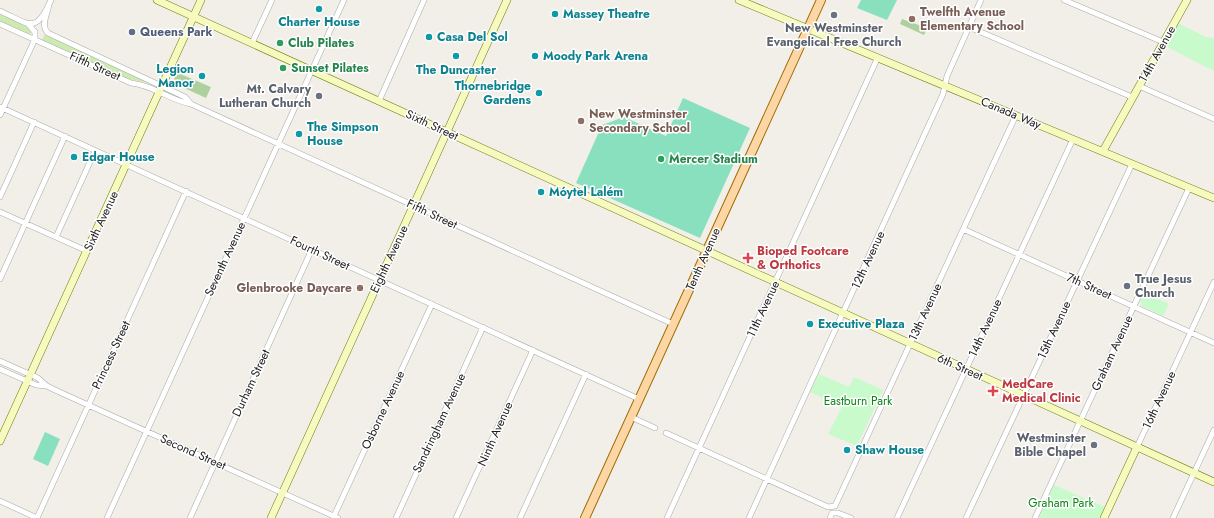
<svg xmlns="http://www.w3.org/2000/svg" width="1214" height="518" font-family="Jost,sans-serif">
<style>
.grass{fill:#cdebb0}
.forest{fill:#add19e}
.park{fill:#c8facc}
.pitch{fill:#88e0be}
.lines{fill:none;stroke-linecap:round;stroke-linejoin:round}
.street-casing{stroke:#a9a9a9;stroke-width:6}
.secondary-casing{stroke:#707d05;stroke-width:8}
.primary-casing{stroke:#a06b00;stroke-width:10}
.street{stroke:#fff;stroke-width:5}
.secondary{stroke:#f7fabf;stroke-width:7}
.primary{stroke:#fcd6a4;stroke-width:8}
.culture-dot{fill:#0f9aa8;stroke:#fff;stroke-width:1.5}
.worship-dot{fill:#6b7280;stroke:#fff;stroke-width:1.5}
.education-dot{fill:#8d6e63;stroke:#fff;stroke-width:1.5}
.service-dot{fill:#5c6f8a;stroke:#fff;stroke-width:1.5}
.leisure-dot{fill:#2e9e5b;stroke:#fff;stroke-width:1.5}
.health-dot{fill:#e0444e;stroke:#fff;stroke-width:1.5}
.labels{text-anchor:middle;stroke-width:3;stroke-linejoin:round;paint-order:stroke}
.education-label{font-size:12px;font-weight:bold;fill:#785e54;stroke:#fff;text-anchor:start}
.culture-label{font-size:12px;font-weight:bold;fill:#0d838f;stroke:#fff;text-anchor:start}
.worship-label{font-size:12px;font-weight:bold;fill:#5b616d;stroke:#fff;text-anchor:end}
.service-label{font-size:12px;font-weight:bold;fill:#4e5e75;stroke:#fff;text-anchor:start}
.leisure-label{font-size:12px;font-weight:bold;fill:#27864d;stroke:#fff;text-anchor:start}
.street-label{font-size:12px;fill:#222;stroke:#fff}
.health-label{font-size:12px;font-weight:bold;fill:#be3a42;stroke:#fff;text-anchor:start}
.park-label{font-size:12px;fill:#0c8416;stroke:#fff}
</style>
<rect width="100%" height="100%" fill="#f2efe9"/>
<path class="grass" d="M0,13L28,26L32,30L30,34L0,21Z
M45,34L155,84L128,79L42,40Z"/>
<path class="forest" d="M902,19L927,28L924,35L900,24Z
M178,73L211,87L206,98L182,87L174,79Z"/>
<path class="park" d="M1178,23L1206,37L1214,38V71L1165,46Z
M1143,292L1169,304L1163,316L1142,306L1140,300Z
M819,374L849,387L854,377L883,390L857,446L828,434L842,407L810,392Z
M1054,485L1105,507L1100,518H1039Z"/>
<path class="pitch" d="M861,0H897L887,20L857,8Z
M683,98L750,128L700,238L576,183L602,125L624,117L666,136Z
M45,432L60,439L48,466L33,459Z"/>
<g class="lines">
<g class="street-casing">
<path id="street" d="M1064,0L1163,42
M49,4C48,13 40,26 48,33L185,97L191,104
M0,11C29,24 36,35 51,0
M0,24L131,83C153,85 169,100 191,104L673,324
M969,27L1132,97
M252,43L272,0
M1139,86L1214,119
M379,101L424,0
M0,107L639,399
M0,115L35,39V32L28,24
M0,197L34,122
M0,212L87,251
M963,229L1214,343
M56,237L95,151
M0,279L65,136
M0,361L38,378L47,386L55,390L338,518
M0,369L36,385L47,386
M631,417L655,428
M666,433L828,507L835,506L1016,115
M1137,447L1214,282
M0,501L37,518
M334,516L432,304
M37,518L186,191
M107,518L344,0
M190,518L312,249
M396,518L483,327
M456,518L533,350
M520,518L586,374
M667,518L878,57
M749,518L943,94L947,76L981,0
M830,518L832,513H838L851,518
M897,518L1073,139
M966,518L1132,164
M1035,518L1189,188
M1173,518L1214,430"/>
</g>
<g class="secondary-casing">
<path id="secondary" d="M157,0L1214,482
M739,0L1214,198
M1103,151L1187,0
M0,441L201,0
M271,518L507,0
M1104,518L1137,447"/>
</g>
<g class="primary-casing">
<path id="primary" d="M585,518L821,0"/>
</g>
<use href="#street" class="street"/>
<use href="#secondary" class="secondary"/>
<use href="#primary" class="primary"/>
</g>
<g class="culture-dot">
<circle cx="319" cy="9" r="4"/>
<circle cx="555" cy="14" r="4"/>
<circle cx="429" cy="37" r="4"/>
<circle cx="456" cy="56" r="4"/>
<circle cx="535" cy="56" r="4"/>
<circle cx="202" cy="76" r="4"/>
<circle cx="539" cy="93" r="4"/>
<circle cx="299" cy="134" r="4"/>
<circle cx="74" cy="157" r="4"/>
<circle cx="541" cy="192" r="4"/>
<circle cx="810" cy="324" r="4"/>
<circle cx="847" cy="450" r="4"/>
</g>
<g class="worship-dot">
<circle cx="834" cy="15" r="4"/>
<circle cx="319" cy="96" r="4"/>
<circle cx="1127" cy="286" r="4"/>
<circle cx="1094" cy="445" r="4"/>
</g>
<g class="education-dot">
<circle cx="912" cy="19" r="4"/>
<circle cx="581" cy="121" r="4"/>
<circle cx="360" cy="288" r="4"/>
</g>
<circle class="service-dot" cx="132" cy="32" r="4"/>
<g class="leisure-dot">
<circle cx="280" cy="43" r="4"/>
<circle cx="283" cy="68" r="4"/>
<circle cx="661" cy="159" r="4"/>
</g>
<g class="health-dot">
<path d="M746 252h4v4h4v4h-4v4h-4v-4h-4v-4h4z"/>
<path d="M991 385h4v4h4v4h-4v4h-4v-4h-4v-4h4z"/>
</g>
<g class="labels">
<g class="education-label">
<text x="920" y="16">Twelfth Avenue<tspan x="920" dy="14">Elementary School</tspan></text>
<text x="589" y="118">New Westminster<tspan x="589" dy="14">Secondary School</tspan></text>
<text x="352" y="292" text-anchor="end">Glenbrooke Daycare</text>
</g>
<g class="culture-label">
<text x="563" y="18">Massey Theatre</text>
<text x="319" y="26" text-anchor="middle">Charter House</text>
<text x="437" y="41">Casa Del Sol</text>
<text x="543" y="60">Moody Park Arena</text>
<text x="194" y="73" text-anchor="end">Legion<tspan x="194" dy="14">Manor</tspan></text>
<text x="456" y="74" text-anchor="middle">The Duncaster</text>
<text x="531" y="90" text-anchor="end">Thornebridge<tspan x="531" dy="14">Gardens</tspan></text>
<text x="307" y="131">The Simpson<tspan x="307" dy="14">House</tspan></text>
<text x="82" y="161">Edgar House</text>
<text x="549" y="196">Móytel Lalém</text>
<text x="818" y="328">Executive Plaza</text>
<text x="855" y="454">Shaw House</text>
</g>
<g class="worship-label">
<text x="834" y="32" text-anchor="middle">New Westminster<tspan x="834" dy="14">Evangelical Free Church</tspan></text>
<text x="311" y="93">Mt. Calvary<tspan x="311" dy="14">Lutheran Church</tspan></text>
<text x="1135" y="283" text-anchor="start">True Jesus<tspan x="1135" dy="14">Church</tspan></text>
<text x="1086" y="442">Westminster<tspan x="1086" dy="14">Bible Chapel</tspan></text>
</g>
<g class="service-label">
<text x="140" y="36">Queens Park</text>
</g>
<g class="leisure-label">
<text x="288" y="47">Club Pilates</text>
<text x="291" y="72">Sunset Pilates</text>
<text x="669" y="163">Mercer Stadium</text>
</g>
<g class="street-label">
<text transform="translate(1157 54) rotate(-61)" y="4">14th Avenue</text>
<text transform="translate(95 66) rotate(24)" y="4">Fifth Street</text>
<text transform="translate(1011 113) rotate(23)" y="4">Canada Way</text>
<text transform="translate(432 125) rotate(25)" y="4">Sixth Street</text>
<text transform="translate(432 214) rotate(25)" y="4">Fifth Street</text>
<text transform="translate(101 221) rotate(-65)" y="4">Sixth Avenue</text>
<text transform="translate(320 253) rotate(25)" y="4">Fourth Street</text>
<text transform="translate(225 259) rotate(-65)" y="4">Seventh Avenue</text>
<text transform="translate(389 259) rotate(-65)" y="4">Eighth Avenue</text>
<text transform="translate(703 259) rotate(-66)" y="4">Tenth Avenue</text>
<text transform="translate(868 260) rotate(-65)" y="4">12th Avenue</text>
<text transform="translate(1089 286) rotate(24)" y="4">7th Street</text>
<text transform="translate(763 309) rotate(-65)" y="4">11th Avenue</text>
<text transform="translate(925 312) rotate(-65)" y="4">13th Avenue</text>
<text transform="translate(985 328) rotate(-65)" y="4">14th Avenue</text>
<text transform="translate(1054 330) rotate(-65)" y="4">15th Avenue</text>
<text transform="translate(1112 353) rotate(-65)" y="4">Graham Avenue</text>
<text transform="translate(111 355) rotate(-65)" y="4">Princess Street</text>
<text transform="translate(960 367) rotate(24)" y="4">6th Street</text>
<text transform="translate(251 383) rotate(-65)" y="4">Durham Street</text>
<text transform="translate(1159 400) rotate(-65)" y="4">16th Avenue</text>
<text transform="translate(383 410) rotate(-65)" y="4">Osborne Avenue</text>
<text transform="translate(439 423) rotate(-65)" y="4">Sandringham Avenue</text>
<text transform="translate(495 434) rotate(-66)" y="4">Ninth Avenue</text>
<text transform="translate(193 452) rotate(24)" y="4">Second Street</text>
</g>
<g class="health-label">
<text x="757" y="255">Bioped Footcare<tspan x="757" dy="14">&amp; Orthotics</tspan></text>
<text x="1002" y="388">MedCare<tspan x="1002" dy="14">Medical Clinic</tspan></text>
</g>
<g class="park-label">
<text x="858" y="405">Eastburn Park</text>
<text x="1061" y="507">Graham Park</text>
</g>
</g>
</svg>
